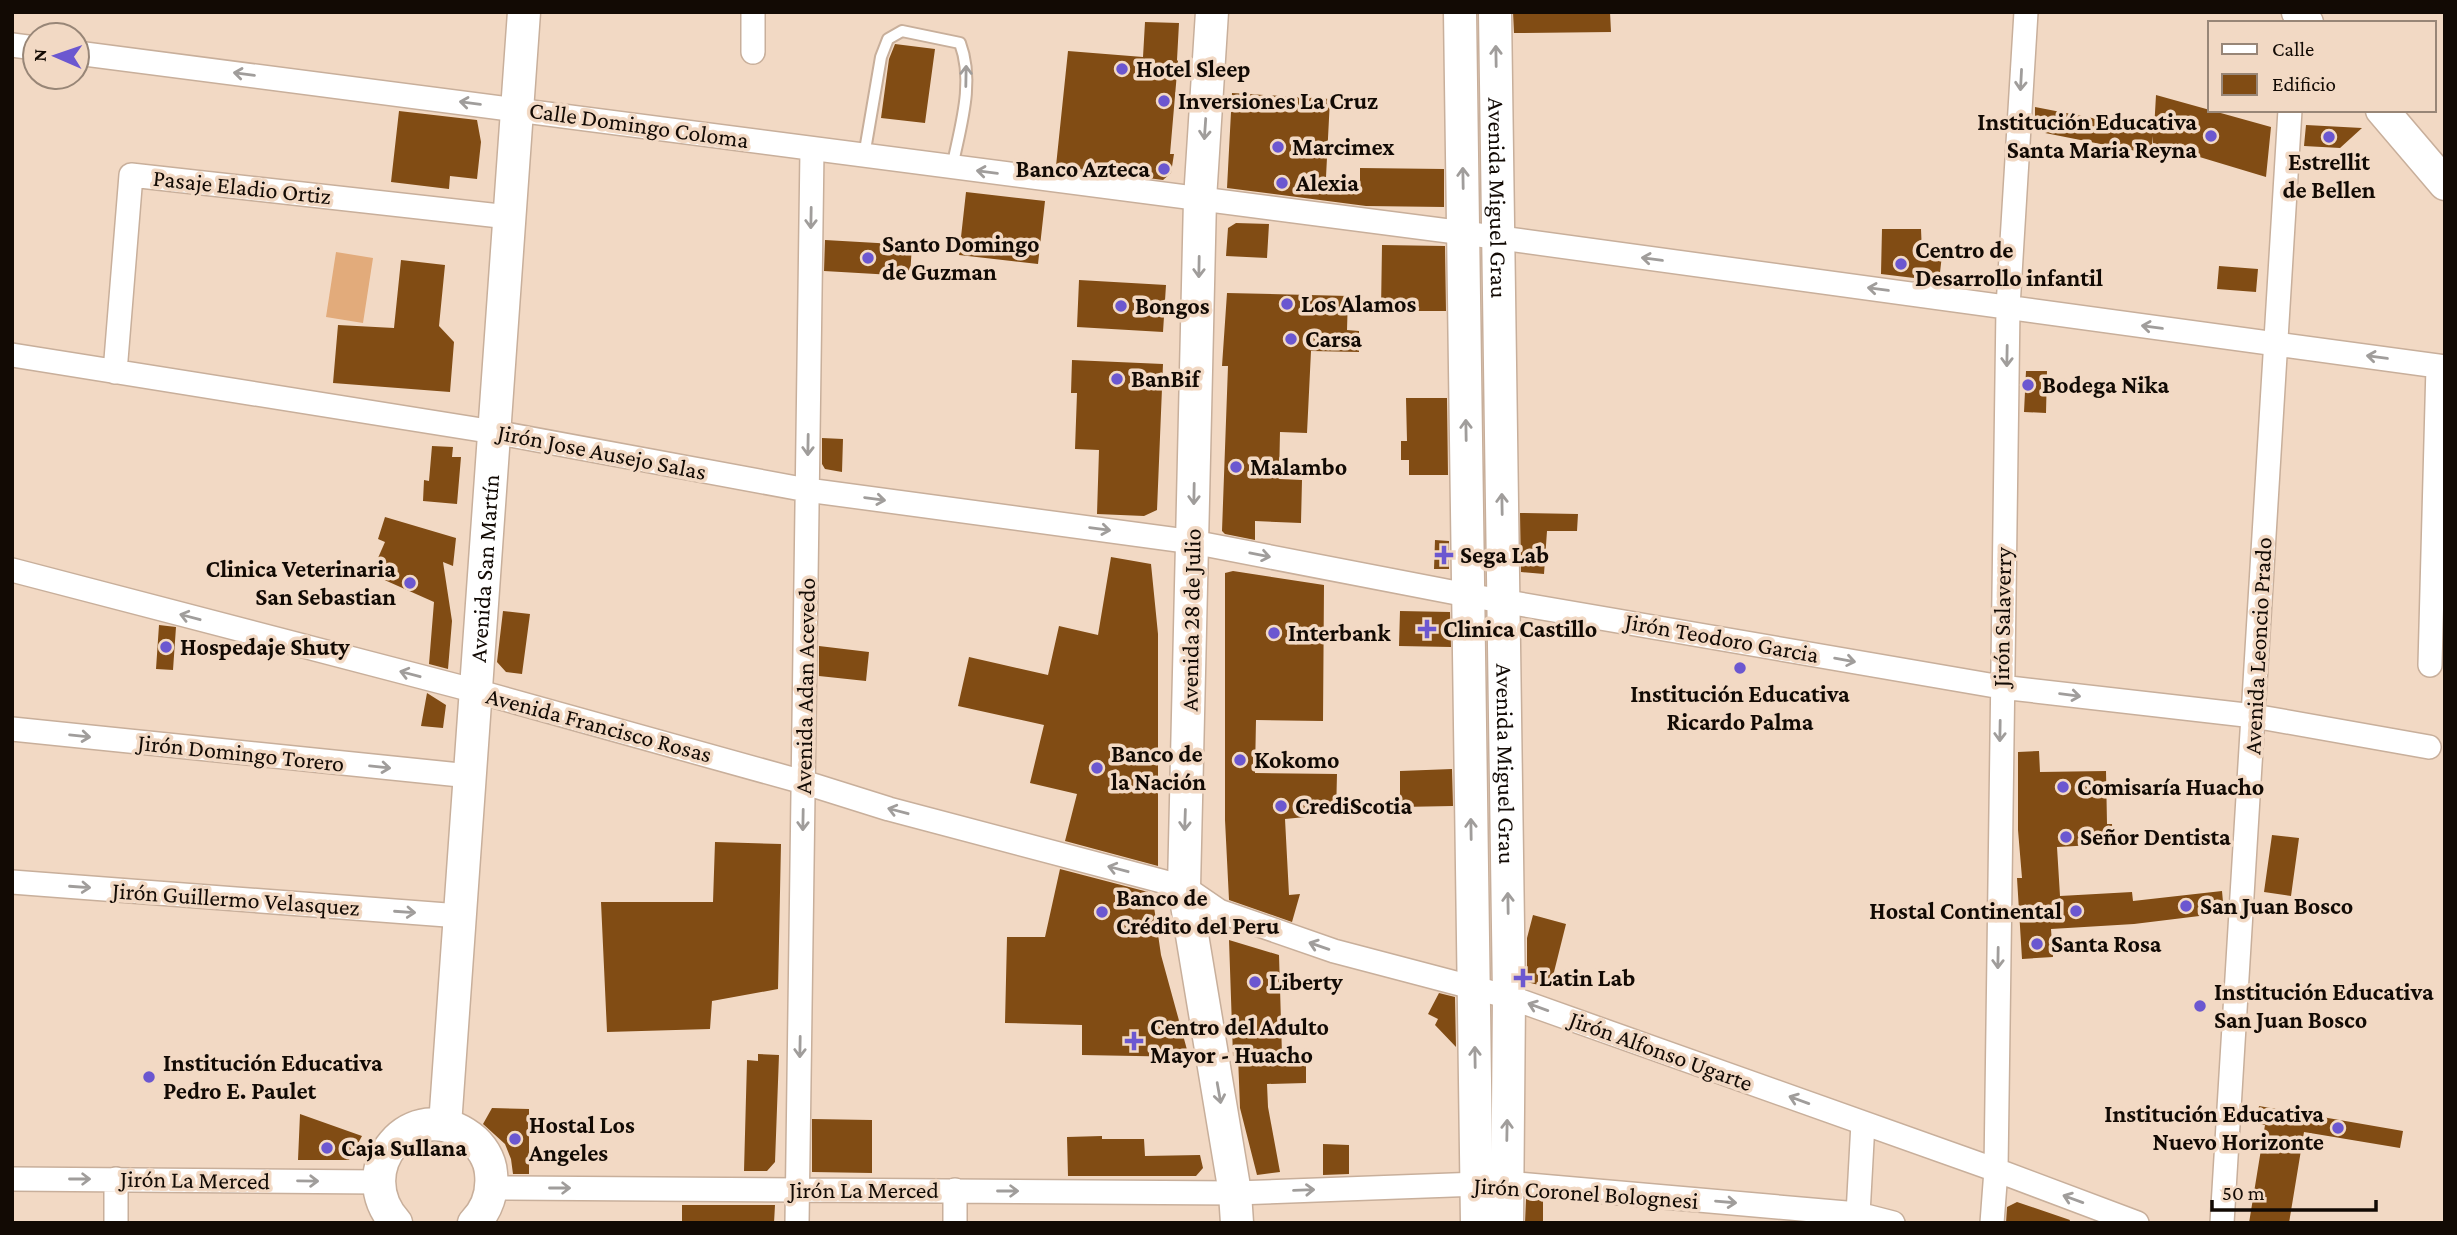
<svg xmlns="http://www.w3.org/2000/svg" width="2457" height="1235" font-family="'Crimson Pro',serif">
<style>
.green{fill:#e2ab7b}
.building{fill:#814c14}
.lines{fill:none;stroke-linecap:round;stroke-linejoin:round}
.lane-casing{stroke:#c8af9b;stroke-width:14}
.street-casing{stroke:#c8af9b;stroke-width:26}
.secondary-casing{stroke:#c8af9b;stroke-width:35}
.lane{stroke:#fff;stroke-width:10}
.street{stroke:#fff;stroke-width:23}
.secondary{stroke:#fff;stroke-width:32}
.oneway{stroke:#a09d9b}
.poi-dot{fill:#6b57d0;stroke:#f2d9c4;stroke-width:2.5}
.labels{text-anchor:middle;stroke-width:7;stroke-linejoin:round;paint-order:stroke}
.poi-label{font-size:24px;font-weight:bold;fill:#120a04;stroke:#f2d9c4;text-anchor:start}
.street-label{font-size:24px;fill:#120a04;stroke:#f2d9c4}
</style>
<rect width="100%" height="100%" fill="#f2d9c4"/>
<path class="green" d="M336,252L373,258L363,323L326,317Z"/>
<path class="building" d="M1513,12H1610L1611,32L1514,33Z
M1145,22L1179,23L1177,60L1178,61L1170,154H1174L1171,173L1163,180L1056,166L1068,51L1143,57Z
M895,44L935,49L925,123L881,118L889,59Z
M1232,93L1330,99L1326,177L1360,180V168L1444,169V207L1366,206L1227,188Z
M2156,95L2271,127L2266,177L2153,143V136L2151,154L2035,131V107L2154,130Z
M399,111L477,120L481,142L477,179L450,176L449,189L391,182Z
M2306,125L2362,128L2340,148L2304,146Z
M966,192L1045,201L1038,264L959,255Z
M1236,223L1269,224L1267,258L1226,256L1228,228Z
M1882,229H1921L1922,253L1942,255L1939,281L1881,274Z
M825,240L912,245L910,276L824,271Z
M1382,245L1445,246L1446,311H1381Z
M401,260L445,265L439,326L454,342L450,392L333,383L338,325L394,328Z
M2219,266L2258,269L2256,292L2217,289Z
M1079,280L1166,285L1163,332L1077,327Z
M1227,293L1348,296L1347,330L1359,331V352L1311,351L1307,433L1280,432L1279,479L1302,480L1301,523L1255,521V540L1225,534L1222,531L1228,366H1222Z
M1072,360L1163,364L1157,510L1144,516L1097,514L1099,450L1075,449L1077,393H1071Z
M2026,371H2047L2046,413L2024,412Z
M1406,398H1447L1448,475H1409V460H1401V441H1407Z
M822,438L843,439L842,472L825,469L822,464Z
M432,446L453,447L452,457H461L457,504L423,501L424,480L429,481Z
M1520,513L1578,514L1577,531H1547L1544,574L1521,572Z
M385,517L456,538L453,566L443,562L452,621L448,669L429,664L434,602L371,574L385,542L378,539Z
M1435,540L1449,541V569H1434Z
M1111,557L1151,564L1158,634V866L1065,841L1077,794L1030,783L1044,725L958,706L969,657L1048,675L1059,626L1098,635Z
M1233,571L1324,585L1323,721L1256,720L1255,773L1337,774L1336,814L1285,819L1289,895L1300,894L1292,922L1229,900L1225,820V573Z
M503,611L530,614L522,674L506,672L497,662Z
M1400,611L1450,612L1451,647L1399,646Z
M159,625L176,627L173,670L156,669Z
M819,646L869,652L866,681L819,676Z
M427,693L446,705L443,728L421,726Z
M2039,751L2040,772L2106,771L2107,824H2112L2113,844L2057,847L2060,896L2132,892L2133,901L2222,891L2224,913L2134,924L2051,929L2053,957L2022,959L2017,878H2022L2018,830V752Z
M1452,769L1453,806L1400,807V771Z
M2272,835L2299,838L2291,896L2264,892Z
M715,842L781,844L778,989L712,1001L710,1029L607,1032L601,902H713Z
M1060,869L1152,893L1161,955L1189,1057L1082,1055V1025L1005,1023L1007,937H1045Z
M1533,915L1566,924L1550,988L1527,982V938Z
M1229,940L1279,955L1282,1055L1306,1053V1083L1267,1084L1268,1107L1280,1172L1257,1175L1240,1108L1238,1056H1233Z
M1439,993L1455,997L1456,1047L1435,1025L1438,1019L1428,1014Z
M758,1054L779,1055L775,1162L767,1171H744L747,1060L758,1061Z
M2259,1106L2403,1131L2400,1148L2304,1132L2289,1223H2249L2265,1125L2256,1124Z
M492,1108L529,1109V1174H513L511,1159L505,1144L483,1124Z
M300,1114L362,1136L349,1160H298Z
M812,1119L872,1120V1173L812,1172Z
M1102,1136V1139H1144L1145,1156L1200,1155L1203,1168L1196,1176H1068L1067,1137Z
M1323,1144L1349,1145V1174L1323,1175Z
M1526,1199L1543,1200V1223H1525Z
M2017,1202L2070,1220L2069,1223H2006L2007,1207Z
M682,1205H775L774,1223H682Z"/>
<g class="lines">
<g class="lane-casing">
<path id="lane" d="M864,156L881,57L888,39L902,31L960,43C975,83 960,127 952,168"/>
</g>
<g class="street-casing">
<path id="street" d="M12,45L35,48
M753,52V12
M77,53L1464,233L2445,367
M12,355L494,432L807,490L1193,542L1467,595L2001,687L2254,716L2429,747
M115,372L131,175L509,217
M12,570L476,691L803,782L889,809L1184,887L1219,911L1334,951L1509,997L1996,1170L2137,1223
M2430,665L2438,366
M12,729L470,776
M12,882L460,916
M12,1179L378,1182
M492,1188L1235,1193L1506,1183L1858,1214L1893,1223
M1858,1214L1863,1123
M116,1223V1179
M797,1223L812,150
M955,1223V1190
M1992,1223L1996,1170L2008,307L2026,12
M2222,1223L2290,110"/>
</g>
<g class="secondary-casing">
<g id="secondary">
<path d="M1212,12L1200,199L1184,887L1235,1193L1237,1223"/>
<path d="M1460,12L1477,1223"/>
<path id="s1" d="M1495,12L1509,997L1507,1223"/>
<path d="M2298,12L2307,23"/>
<path d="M2382,110L2445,184"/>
<path id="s2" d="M445,1125L524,12"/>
<path d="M396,1223C348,1169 412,1094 470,1137C481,1145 490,1159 491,1173C493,1192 487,1210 474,1223"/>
</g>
</g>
<use href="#lane" class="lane"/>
<use href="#street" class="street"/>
<use href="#secondary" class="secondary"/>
</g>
<defs><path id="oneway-shaft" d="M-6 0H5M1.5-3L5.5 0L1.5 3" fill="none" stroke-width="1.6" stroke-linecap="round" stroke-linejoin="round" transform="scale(1.75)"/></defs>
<g class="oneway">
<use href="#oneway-shaft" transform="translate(1496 56) rotate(-91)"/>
<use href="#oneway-shaft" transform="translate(244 74) rotate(-173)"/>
<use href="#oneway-shaft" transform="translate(966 76) rotate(-89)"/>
<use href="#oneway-shaft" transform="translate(2021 80) rotate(93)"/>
<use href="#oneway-shaft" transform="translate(470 103) rotate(-173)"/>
<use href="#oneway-shaft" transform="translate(1205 129) rotate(94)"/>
<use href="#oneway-shaft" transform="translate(987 172) rotate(-173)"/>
<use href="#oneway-shaft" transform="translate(1463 178) rotate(-91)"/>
<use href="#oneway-shaft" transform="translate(811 218) rotate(91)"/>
<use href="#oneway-shaft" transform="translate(1652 259) rotate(-172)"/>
<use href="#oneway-shaft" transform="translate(1199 267) rotate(91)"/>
<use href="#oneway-shaft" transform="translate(1878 289) rotate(-172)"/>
<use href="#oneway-shaft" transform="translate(2152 327) rotate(-172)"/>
<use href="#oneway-shaft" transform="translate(2007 356) rotate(91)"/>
<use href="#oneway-shaft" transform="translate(2377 357) rotate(-172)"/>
<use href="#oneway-shaft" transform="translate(1466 430) rotate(-91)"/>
<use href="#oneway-shaft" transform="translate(808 445) rotate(91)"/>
<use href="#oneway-shaft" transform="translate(1194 494) rotate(91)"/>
<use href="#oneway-shaft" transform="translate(875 499) rotate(8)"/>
<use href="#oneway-shaft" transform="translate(1502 504) rotate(-91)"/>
<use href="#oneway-shaft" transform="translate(1100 529) rotate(8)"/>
<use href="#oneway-shaft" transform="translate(1260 555) rotate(11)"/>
<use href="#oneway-shaft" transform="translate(190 617) rotate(-165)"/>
<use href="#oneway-shaft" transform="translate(1845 660) rotate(10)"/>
<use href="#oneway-shaft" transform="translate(410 674) rotate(-165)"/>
<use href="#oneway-shaft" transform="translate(2070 695) rotate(7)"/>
<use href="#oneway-shaft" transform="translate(2000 731) rotate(91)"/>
<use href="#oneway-shaft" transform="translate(80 736) rotate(6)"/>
<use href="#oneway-shaft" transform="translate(380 767) rotate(6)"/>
<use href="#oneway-shaft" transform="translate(898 811) rotate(-165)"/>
<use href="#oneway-shaft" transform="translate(803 820) rotate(91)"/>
<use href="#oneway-shaft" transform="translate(1185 820) rotate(92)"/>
<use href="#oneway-shaft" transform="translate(1471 829) rotate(-91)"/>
<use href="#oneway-shaft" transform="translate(1118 869) rotate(-165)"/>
<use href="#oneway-shaft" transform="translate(80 887) rotate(4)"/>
<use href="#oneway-shaft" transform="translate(1508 903) rotate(-91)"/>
<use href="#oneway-shaft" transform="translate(405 912) rotate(4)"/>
<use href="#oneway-shaft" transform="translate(1319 946) rotate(-161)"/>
<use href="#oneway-shaft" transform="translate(1998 958) rotate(91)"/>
<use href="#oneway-shaft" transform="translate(1538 1007) rotate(-160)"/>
<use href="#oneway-shaft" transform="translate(800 1047) rotate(91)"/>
<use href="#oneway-shaft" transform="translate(1475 1057) rotate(-91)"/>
<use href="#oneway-shaft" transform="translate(1219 1093) rotate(80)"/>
<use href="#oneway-shaft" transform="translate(1799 1100) rotate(-160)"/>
<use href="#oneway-shaft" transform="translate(1507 1130) rotate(-89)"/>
<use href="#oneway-shaft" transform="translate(80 1179)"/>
<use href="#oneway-shaft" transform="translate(308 1181) rotate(1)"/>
<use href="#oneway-shaft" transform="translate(560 1188)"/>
<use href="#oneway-shaft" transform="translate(1304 1190) rotate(-2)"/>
<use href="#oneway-shaft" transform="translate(1008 1191)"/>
<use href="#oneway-shaft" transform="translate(2073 1199) rotate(-160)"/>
<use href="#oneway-shaft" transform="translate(1726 1202) rotate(5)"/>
</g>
<g class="poi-dot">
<circle cx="1122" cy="69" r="7"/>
<circle cx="1164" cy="101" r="7"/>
<circle cx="2211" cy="136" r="7"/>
<circle cx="2329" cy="137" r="7"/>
<circle cx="1278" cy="147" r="7"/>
<circle cx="1164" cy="169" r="7"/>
<circle cx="1282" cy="183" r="7"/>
<circle cx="868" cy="258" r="7"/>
<circle cx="1901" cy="264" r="7"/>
<circle cx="1287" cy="304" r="7"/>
<circle cx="1121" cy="306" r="7"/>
<circle cx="1291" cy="339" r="7"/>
<circle cx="1117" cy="379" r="7"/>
<circle cx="2028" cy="385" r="7"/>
<circle cx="1236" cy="467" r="7"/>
<path d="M1440.5 544.5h7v7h7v7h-7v7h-7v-7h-7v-7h7z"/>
<circle cx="410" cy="583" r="7"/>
<path d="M1423.5 618.5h7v7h7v7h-7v7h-7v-7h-7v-7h7z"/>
<circle cx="1274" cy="633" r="7"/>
<circle cx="166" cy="647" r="7"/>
<circle cx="1740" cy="668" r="7"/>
<circle cx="1240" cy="760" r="7"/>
<circle cx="1097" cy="768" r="7"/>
<circle cx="2063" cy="787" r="7"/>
<circle cx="1281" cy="806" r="7"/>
<circle cx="2066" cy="837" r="7"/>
<circle cx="2186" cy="906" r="7"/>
<circle cx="2076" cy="911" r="7"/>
<circle cx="1102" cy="912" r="7"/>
<circle cx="2037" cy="944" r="7"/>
<path d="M1519.5 967.5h7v7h7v7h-7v7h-7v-7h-7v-7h7z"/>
<circle cx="1255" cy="982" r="7"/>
<circle cx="2200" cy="1006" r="7"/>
<path d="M1130.5 1030.5h7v7h7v7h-7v7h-7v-7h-7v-7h7z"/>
<circle cx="149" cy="1077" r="7"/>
<circle cx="2338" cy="1128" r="7"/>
<circle cx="515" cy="1139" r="7"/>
<circle cx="327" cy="1148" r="7"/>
</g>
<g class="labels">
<g class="poi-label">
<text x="1136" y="77">Hotel Sleep</text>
<text x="1178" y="109">Inversiones La Cruz</text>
<text x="2197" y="130" text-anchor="end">Institución Educativa<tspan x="2197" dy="28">Santa Maria Reyna</tspan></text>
<text x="1292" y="155">Marcimex</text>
<text x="2329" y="170" text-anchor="middle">Estrellit<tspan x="2329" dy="28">de Bellen</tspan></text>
<text x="1150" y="177" text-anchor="end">Banco Azteca</text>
<text x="1296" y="191">Alexia</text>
<text x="882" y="252">Santo Domingo<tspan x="882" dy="28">de Guzman</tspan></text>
<text x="1915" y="258">Centro de<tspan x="1915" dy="28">Desarrollo infantil</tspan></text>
<text x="1301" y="312">Los Alamos</text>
<text x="1135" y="314">Bongos</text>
<text x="1305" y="347">Carsa</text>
<text x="1131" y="387">BanBif</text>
<text x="2042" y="393">Bodega Nika</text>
<text x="1250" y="475">Malambo</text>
<text x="1460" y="563">Sega Lab</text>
<text x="396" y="577" text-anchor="end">Clinica Veterinaria<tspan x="396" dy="28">San Sebastian</tspan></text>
<text x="1443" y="637">Clinica Castillo</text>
<text x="1288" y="641">Interbank</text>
<text x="180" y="655">Hospedaje Shuty</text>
<text x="1740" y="702" text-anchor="middle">Institución Educativa<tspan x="1740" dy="28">Ricardo Palma</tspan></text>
<text x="1111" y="762">Banco de<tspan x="1111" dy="28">la Nación</tspan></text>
<text x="1254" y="768">Kokomo</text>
<text x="2077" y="795">Comisaría Huacho</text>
<text x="1295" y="814">CrediScotia</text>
<text x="2080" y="845">Señor Dentista</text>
<text x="1116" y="906">Banco de<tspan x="1116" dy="28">Crédito del Peru</tspan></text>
<text x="2200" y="914">San Juan Bosco</text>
<text x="2062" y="919" text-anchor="end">Hostal Continental</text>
<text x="2051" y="952">Santa Rosa</text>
<text x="1539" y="986">Latin Lab</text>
<text x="1269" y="990">Liberty</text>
<text x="2214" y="1000">Institución Educativa<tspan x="2214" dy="28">San Juan Bosco</tspan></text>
<text x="1150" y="1035">Centro del Adulto<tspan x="1150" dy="28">Mayor - Huacho</tspan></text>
<text x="163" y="1071">Institución Educativa<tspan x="163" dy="28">Pedro E. Paulet</tspan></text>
<text x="2324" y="1122" text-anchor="end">Institución Educativa<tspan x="2324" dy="28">Nuevo Horizonte</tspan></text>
<text x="529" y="1133">Hostal Los<tspan x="529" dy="28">Angeles</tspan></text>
<text x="341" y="1156">Caja Sullana</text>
</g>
<g class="street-label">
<text transform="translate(639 125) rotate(8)" y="8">Calle Domingo Coloma</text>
<text transform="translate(242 187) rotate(6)" y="8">Pasaje Eladio Ortiz</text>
<text dy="8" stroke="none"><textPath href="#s1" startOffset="186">Avenida Miguel Grau</textPath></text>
<text transform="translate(602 452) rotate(11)" y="8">Jirón Jose Ausejo Salas</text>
<text dy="8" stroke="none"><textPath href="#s2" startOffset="558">Avenida San Martín</textPath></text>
<text transform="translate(2002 617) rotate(-89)" y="8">Jirón Salaverry</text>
<text transform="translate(1191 620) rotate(-89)" y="8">Avenida 28 de Julio</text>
<text transform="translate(1722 638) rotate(10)" y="8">Jirón Teodoro Garcia</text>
<text transform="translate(2258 646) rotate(-87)" y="8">Avenida Leoncio Prado</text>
<text transform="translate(805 686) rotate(-89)" y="8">Avenida Adan Acevedo</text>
<text transform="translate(599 725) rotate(15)" y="8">Avenida Francisco Rosas</text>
<text transform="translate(241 753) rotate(6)" y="8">Jirón Domingo Torero</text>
<text dy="8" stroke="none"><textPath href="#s1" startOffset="752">Avenida Miguel Grau</textPath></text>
<text transform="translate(236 899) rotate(4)" y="8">Jirón Guillermo Velasquez</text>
<text transform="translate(1661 1051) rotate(20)" y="8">Jirón Alfonso Ugarte</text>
<text transform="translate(195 1180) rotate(1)" y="8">Jirón La Merced</text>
<text x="864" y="1198">Jirón La Merced</text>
<text transform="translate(1586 1193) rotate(4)" y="8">Jirón Coronel Bolognesi</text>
</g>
</g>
<rect width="2457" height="1235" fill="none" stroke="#120a04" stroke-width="28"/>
<rect x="2208" y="21" width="228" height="91" fill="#f2d9c4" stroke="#988677" stroke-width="2"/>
<rect x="2222" y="44" width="35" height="10" fill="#ffffff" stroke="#988677" stroke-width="2"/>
<text x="2272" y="56" font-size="21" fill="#120a04">Calle</text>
<rect x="2222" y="74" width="35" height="21" fill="#814c14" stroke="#988677" stroke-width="2"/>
<text x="2272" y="91" font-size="21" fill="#120a04">Edificio</text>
<g transform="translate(56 56) rotate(272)"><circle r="33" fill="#f2d9c4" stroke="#988677" stroke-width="2"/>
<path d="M0-5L12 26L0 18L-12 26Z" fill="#6b57d0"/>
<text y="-10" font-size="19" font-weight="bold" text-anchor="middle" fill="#120a04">N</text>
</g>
<path d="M2212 1200v10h164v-10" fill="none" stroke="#120a04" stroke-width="3.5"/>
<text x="2222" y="1200" font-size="21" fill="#120a04" stroke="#f2d9c4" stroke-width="5" paint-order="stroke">50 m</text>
</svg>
